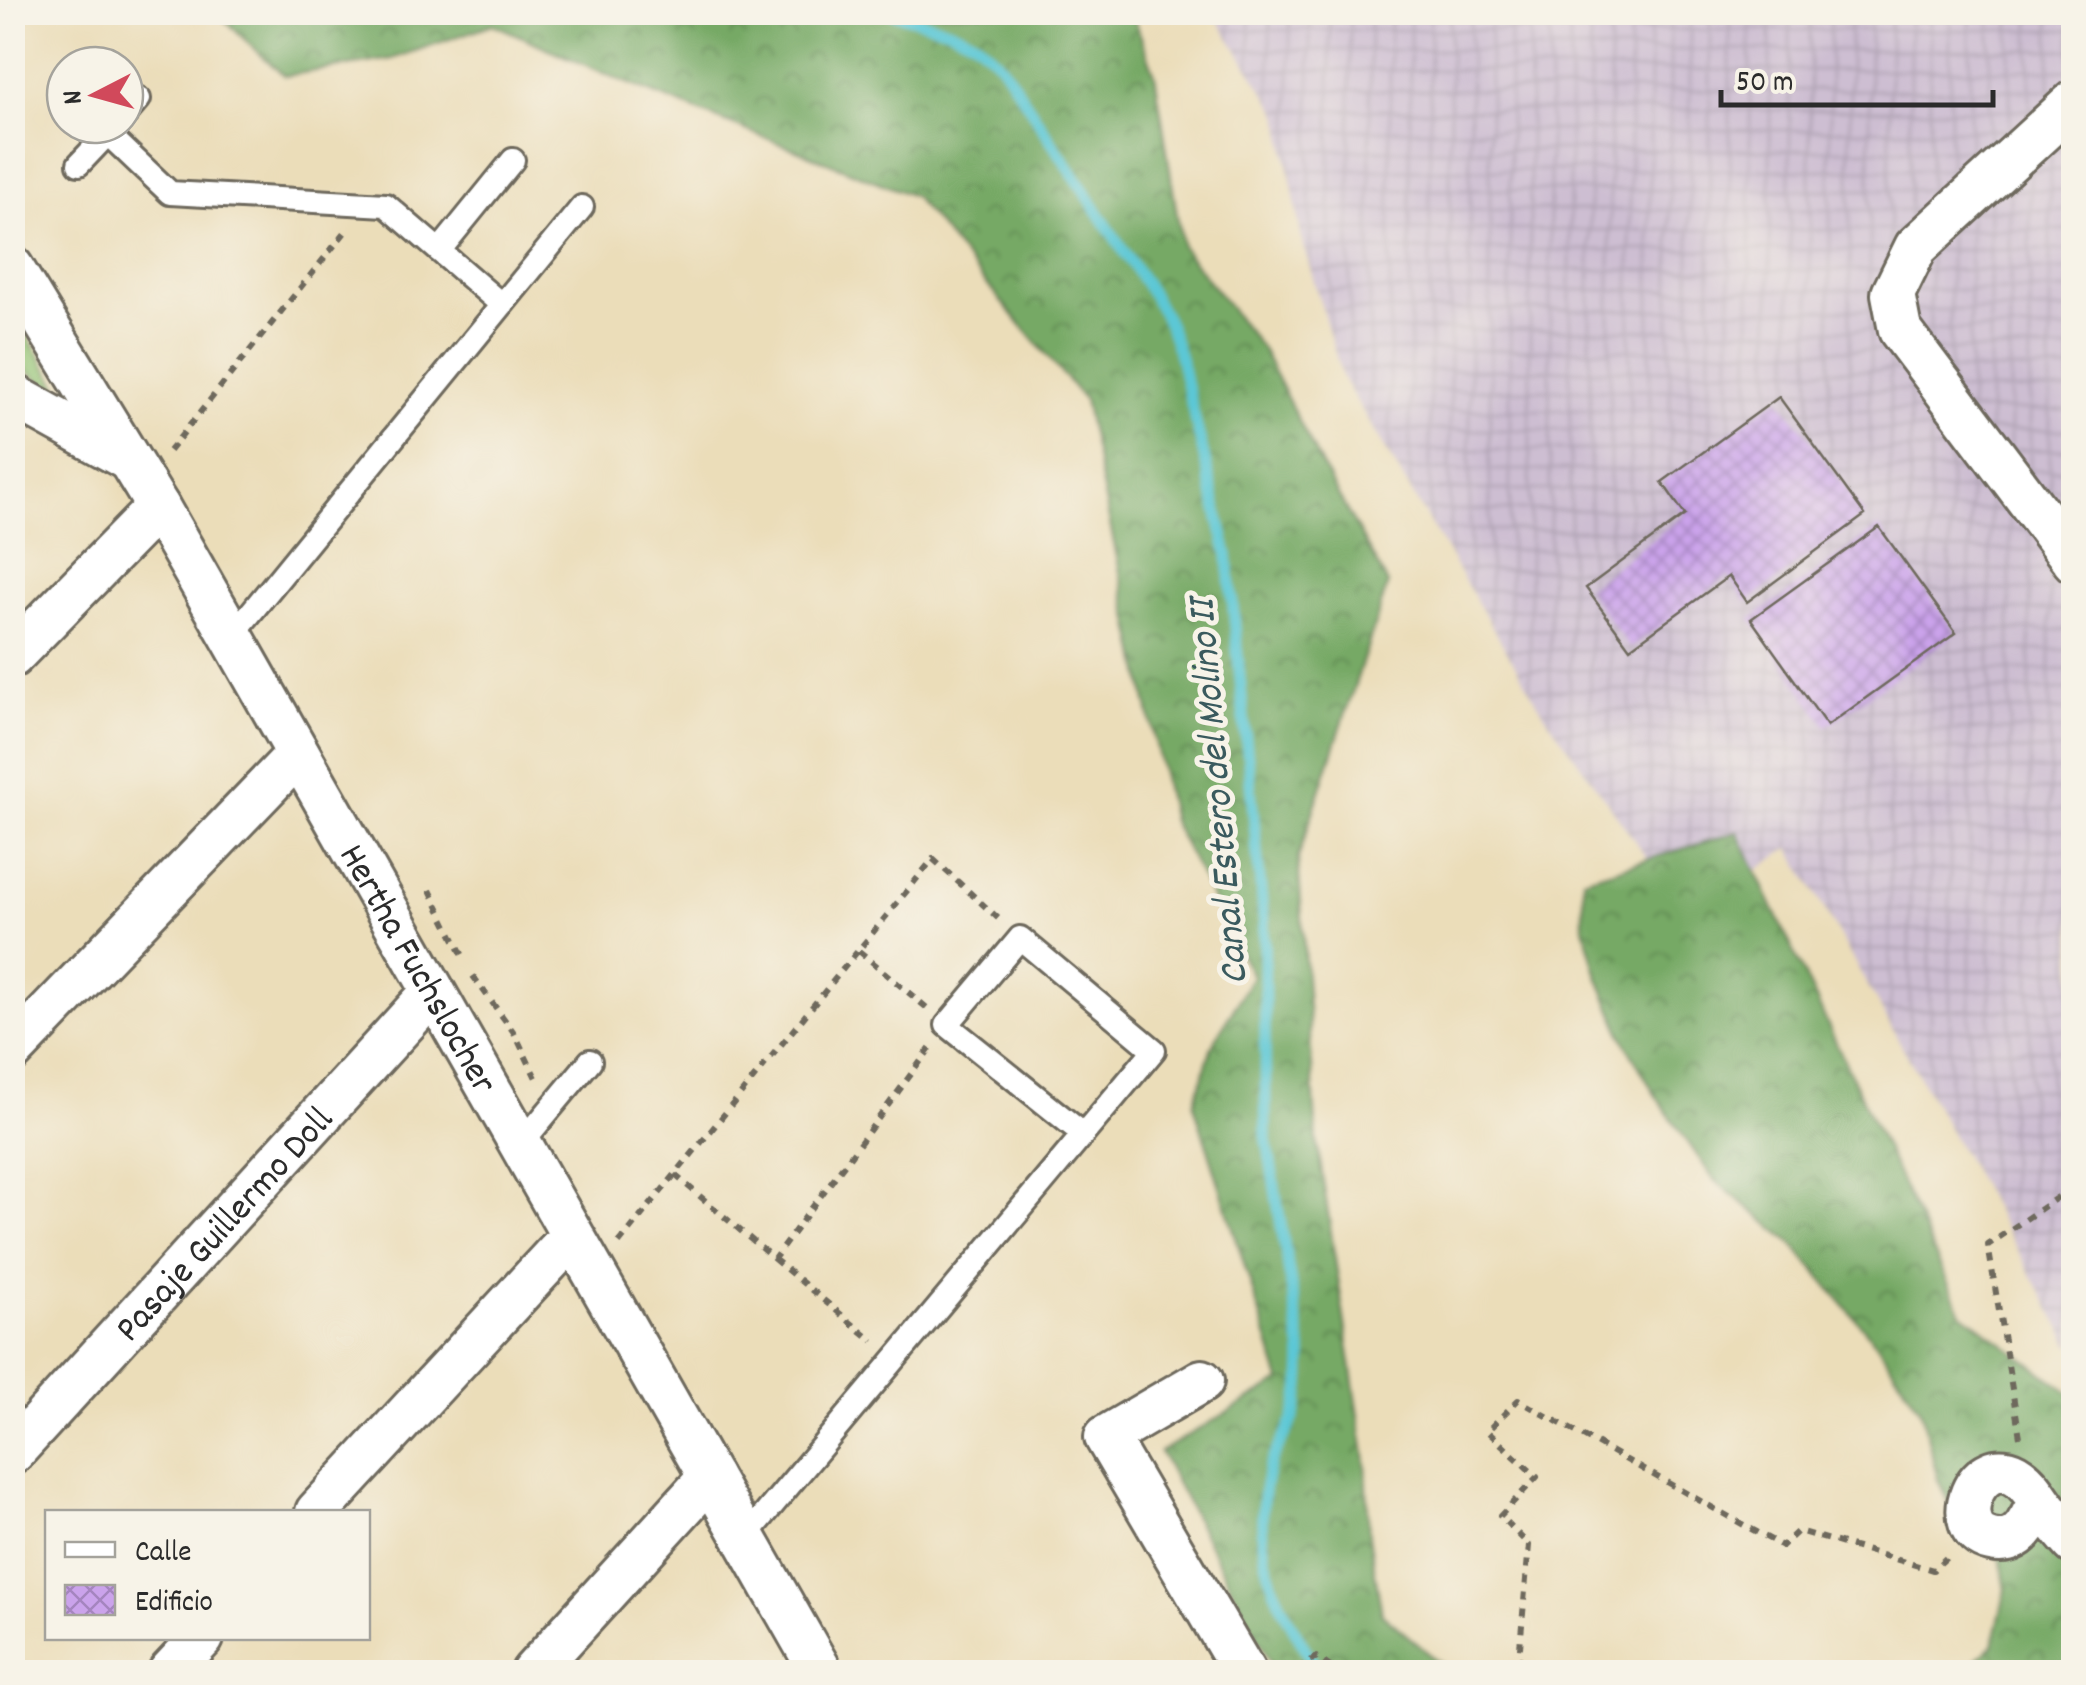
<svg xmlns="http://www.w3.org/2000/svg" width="2086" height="1685" font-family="Dekko,sans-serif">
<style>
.industrial{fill:url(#industrial-grid)}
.grass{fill:url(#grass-tufts);stroke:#5f774f;stroke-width:2.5}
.forest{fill:url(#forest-crowns);stroke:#506a48;stroke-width:2.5}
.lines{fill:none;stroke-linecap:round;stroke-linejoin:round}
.stream{stroke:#5cc7d5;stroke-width:11}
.building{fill:url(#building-cross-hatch)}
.service-casing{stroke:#6e695d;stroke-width:28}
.minor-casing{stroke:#6e695d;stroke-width:48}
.path{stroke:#6e695d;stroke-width:6;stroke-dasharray:8 8;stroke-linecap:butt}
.service{stroke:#fff;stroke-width:22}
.minor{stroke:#fff;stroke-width:42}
.labels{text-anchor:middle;stroke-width:10;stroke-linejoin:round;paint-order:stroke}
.street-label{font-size:38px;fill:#2b2b2b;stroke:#f7f3e8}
.water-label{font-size:40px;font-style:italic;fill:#3a5a5e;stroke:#f7f3e8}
</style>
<defs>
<pattern id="industrial-grid" width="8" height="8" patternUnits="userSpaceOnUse" patternTransform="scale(2.5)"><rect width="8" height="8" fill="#cdbed2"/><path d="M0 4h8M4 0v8" fill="none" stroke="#b0a3b4"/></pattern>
<pattern id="grass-tufts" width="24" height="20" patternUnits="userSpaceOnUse" patternTransform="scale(2.5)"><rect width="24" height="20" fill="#93c373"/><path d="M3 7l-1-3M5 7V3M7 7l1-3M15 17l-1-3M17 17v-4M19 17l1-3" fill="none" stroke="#789f5f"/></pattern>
<pattern id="forest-crowns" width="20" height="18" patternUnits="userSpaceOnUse" patternTransform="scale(2.5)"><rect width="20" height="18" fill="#76a965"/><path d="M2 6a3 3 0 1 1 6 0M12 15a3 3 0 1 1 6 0" fill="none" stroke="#618a53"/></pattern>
<pattern id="building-cross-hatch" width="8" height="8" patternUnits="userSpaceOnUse" patternTransform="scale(2.5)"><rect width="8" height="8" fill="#cba3eb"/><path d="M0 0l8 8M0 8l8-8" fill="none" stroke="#a585bf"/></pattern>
</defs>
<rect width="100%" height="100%" fill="#f7f3e8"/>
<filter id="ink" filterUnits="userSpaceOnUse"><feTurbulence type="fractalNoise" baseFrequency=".01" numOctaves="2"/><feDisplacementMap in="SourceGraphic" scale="20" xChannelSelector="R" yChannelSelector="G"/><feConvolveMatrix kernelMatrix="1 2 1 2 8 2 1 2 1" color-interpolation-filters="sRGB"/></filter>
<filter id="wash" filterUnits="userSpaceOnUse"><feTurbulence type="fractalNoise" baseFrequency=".0048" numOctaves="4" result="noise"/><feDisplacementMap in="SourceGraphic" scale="40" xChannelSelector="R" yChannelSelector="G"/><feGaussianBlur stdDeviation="2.25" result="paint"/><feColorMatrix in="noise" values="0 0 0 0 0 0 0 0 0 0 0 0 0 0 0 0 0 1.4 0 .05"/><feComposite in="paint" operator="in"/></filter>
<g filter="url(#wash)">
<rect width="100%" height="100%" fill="#ebddb9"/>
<path class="industrial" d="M1213,13H2073V1349L1790,848L1689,917L1545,715L1342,377L1302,241L1279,114Z"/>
<path class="grass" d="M12,313H13L67,401L13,360Z"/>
<path class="forest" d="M217,13H1132L1155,74L1182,247L1262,349L1325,472L1388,584L1298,858L1317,1141L1366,1461L1369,1536L1382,1614L1451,1672H1276L1160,1452L1281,1381L1194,1104L1212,1046L1252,976L1172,821L1084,400L913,196L622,81L493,24L392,59L284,76Z
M1738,832L1962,1313L2073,1395V1672H1961L1993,1645L2006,1589L2001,1560L1951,1508L1938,1479L1921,1410L1876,1343L1791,1242L1714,1180L1656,1096L1626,1044L1598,977L1583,923V879Z"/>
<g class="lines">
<path class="stream" d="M890,12L951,30L977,42L1001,64L1153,296L1169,325L1180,358L1228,555L1264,923L1266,1134L1302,1351C1302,1374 1302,1398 1293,1420C1287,1434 1277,1447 1271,1462C1264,1481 1262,1502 1262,1523C1262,1584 1290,1621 1319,1672"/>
</g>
<g id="blocks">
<path class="building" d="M1779,397L1865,515L1747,602L1729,576L1630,648L1586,588L1685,515L1662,482Z
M1879,527L1956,633L1827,726L1751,619Z"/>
</g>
</g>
<g filter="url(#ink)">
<use href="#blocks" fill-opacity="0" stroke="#6e695d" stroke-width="2.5"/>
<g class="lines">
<g class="service-casing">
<path id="service" d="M125,115L139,99
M108,134L170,193L386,205L502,305
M79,164L116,125
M439,251L513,160
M231,637L582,207
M520,1145L590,1061
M745,1538L1154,1050L1020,938L947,1025L1083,1134"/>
</g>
<g class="minor-casing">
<g id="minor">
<path d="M2074,102L1916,247L1893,294L1900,330L2074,561"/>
<path id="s1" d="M12,268L158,507L821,1672"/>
<path d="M12,395L126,458"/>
<path d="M12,656L158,507"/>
<path d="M12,1051L298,754"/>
<path d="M1202,1381L1106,1437L1244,1672"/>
<path id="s2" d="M12,1453L433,992"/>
<path d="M317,1512L572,1236"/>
<path d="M2048,1512C2042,1512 2037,1510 2033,1514C2031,1516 2031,1519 2029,1521C2021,1536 2009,1544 1991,1540C1945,1530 1977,1447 2019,1477C2032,1486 2039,1501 2049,1513C2057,1523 2065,1533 2074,1543"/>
<path d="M170,1672L202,1638"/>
<path d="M533,1672L710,1477"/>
</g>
</g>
<path class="path" d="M169,451L346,231
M430,890L463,956
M859,951L927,1008
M473,976L515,1034L537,1080
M675,1175L774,1259L932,1046
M619,1243L933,859L1000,920
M774,1259L873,1341
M2020,1437L1988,1245L2074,1186
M1304,1672L1303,1665L1317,1657L1337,1672
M1451,1672L1519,1659L1529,1545L1500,1516L1537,1477L1487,1431L1518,1400L1782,1546L1798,1531L1933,1570L1948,1556"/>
<use href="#service" class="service"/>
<use href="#minor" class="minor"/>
</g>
</g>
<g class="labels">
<g class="street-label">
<text dy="13" stroke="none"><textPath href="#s1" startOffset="810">Hertha Fuchslocher</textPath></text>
<text dy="13" stroke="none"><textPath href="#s2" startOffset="312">Pasaje Guillermo Doll</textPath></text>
</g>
<g class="water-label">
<text transform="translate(1215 792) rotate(-95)" y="14">Canal Estero del Molino II</text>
</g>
</g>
<rect width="2086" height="1685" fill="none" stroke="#f7f3e8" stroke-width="50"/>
<rect x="45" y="1510" width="325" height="130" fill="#f7f3e8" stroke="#a5a39c" stroke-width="2.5"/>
<rect x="65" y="1542" width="50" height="15" fill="#ffffff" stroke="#a5a39c" stroke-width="2.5"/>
<text x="135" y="1560" font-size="30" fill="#2b2b2b">Calle</text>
<rect x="65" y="1585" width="50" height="30" fill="url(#building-cross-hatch)" stroke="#a5a39c" stroke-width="2.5"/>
<text x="135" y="1610" font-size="30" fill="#2b2b2b">Edificio</text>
<g transform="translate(95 95) rotate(264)"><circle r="48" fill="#f7f3e8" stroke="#a5a39c" stroke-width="2.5"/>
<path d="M0-8L18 38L0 25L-18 38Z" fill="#d1495b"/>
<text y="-15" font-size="28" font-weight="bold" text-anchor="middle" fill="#2b2b2b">N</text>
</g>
<path d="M1721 90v15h272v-15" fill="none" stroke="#2b2b2b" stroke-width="5"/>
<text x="1736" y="90" font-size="30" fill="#2b2b2b" stroke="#f7f3e8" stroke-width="8" paint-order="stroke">50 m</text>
</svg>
